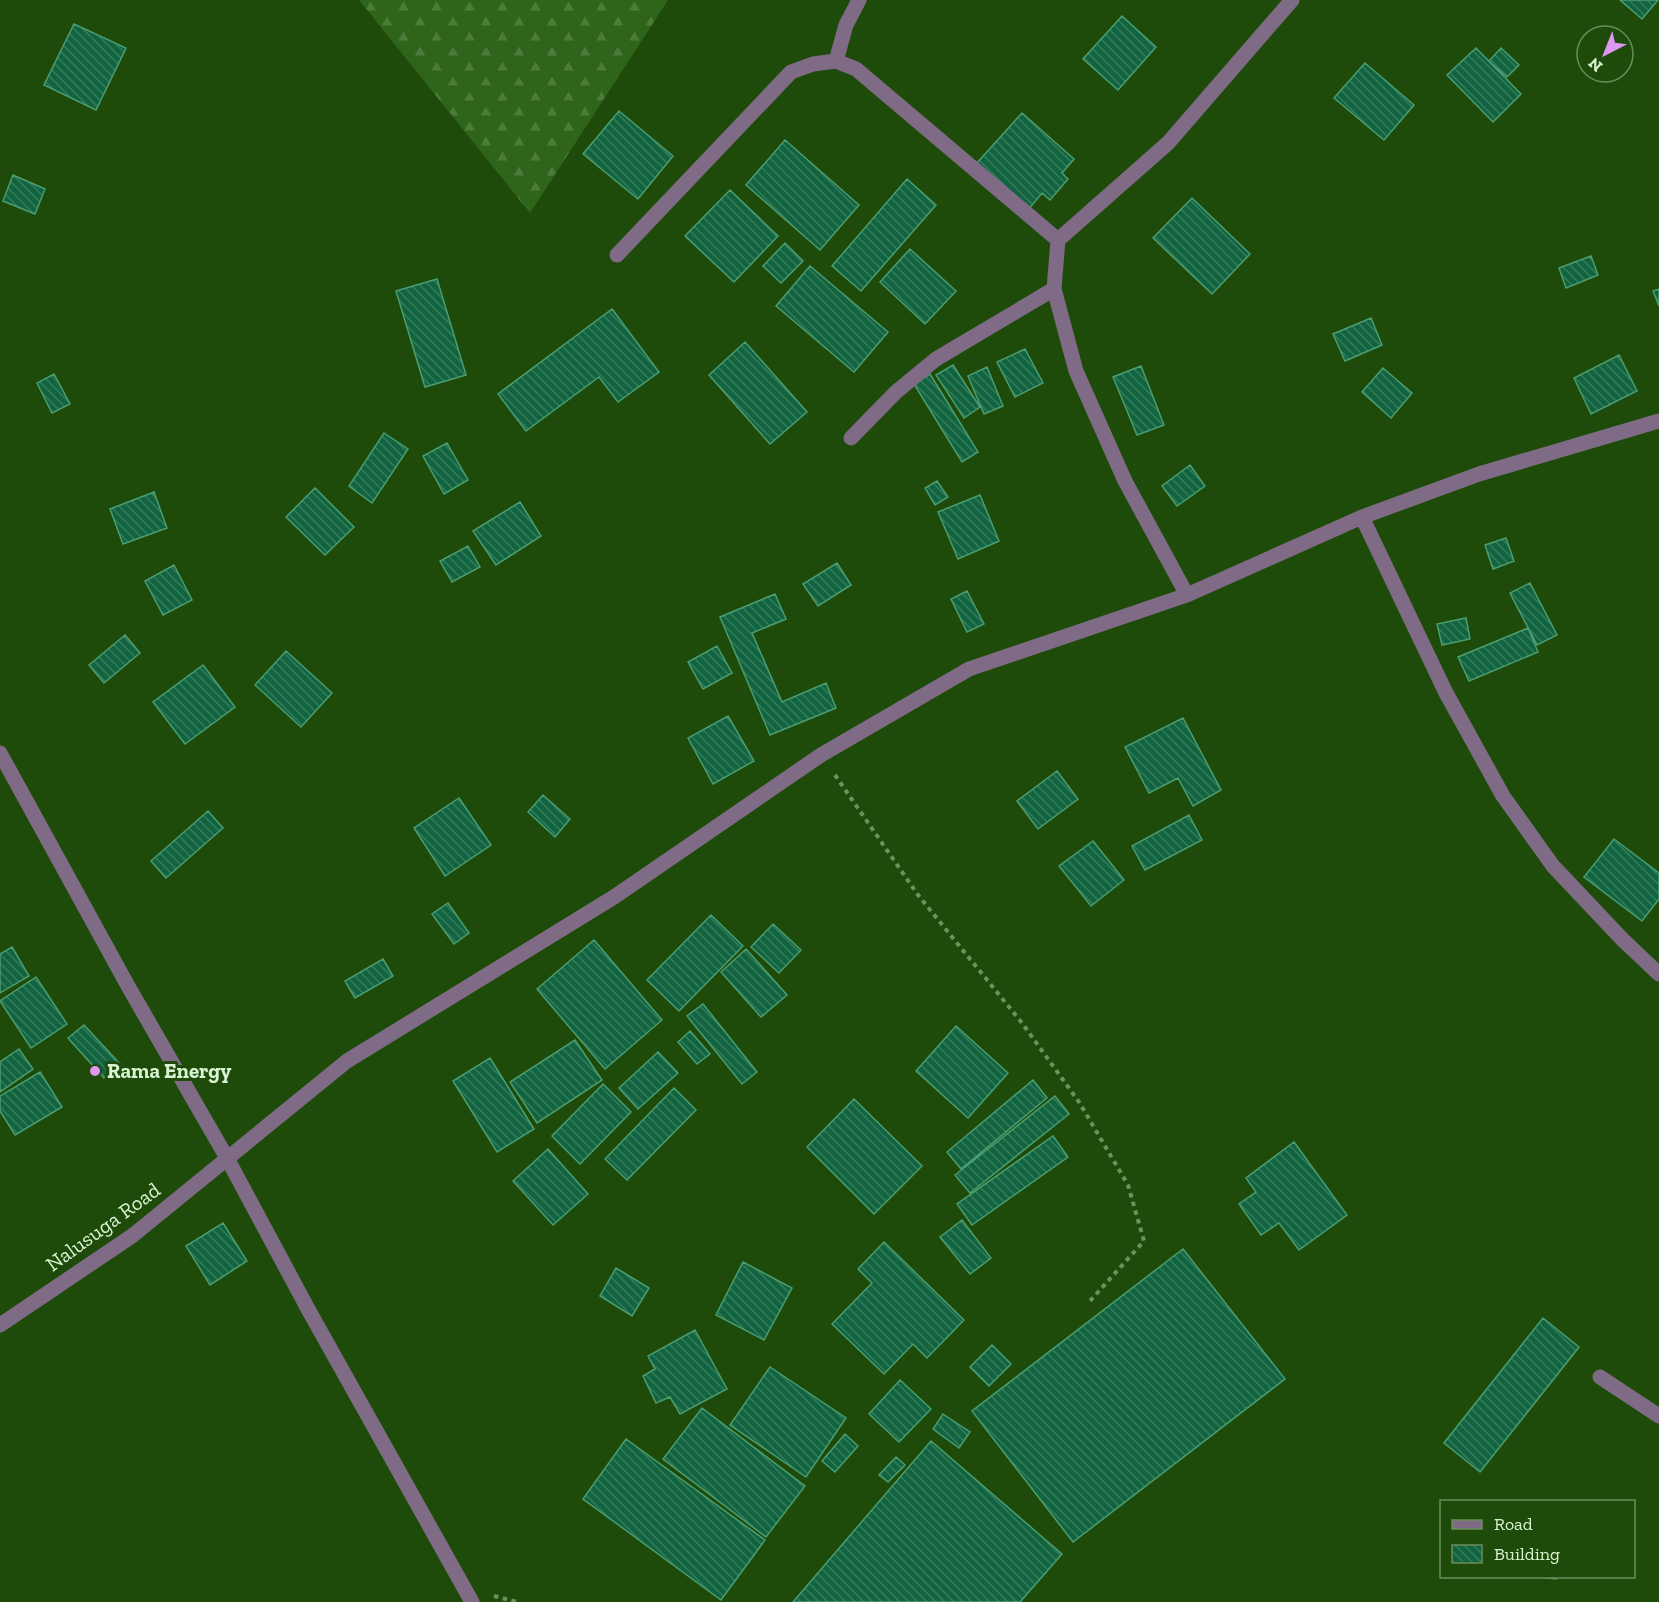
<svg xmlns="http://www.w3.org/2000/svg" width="1659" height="1602" font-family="'Zilla Slab',serif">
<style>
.forest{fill:url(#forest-firs)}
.building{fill:url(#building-back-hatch);stroke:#4b9d72;stroke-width:1.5}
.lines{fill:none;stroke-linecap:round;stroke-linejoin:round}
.path{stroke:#6d925e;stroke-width:4;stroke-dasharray:4.5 4.5;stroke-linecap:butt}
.minor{stroke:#806b86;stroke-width:15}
.poi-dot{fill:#de98f2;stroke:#1e4b0a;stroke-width:2}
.labels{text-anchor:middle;stroke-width:6;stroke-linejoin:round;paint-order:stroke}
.poi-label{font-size:21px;font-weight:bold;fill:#d9f3d1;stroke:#1e4b0a;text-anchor:start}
.street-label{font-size:21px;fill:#d9f3d1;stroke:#1e4b0a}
</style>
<defs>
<pattern id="forest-firs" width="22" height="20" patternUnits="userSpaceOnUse" patternTransform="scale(1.5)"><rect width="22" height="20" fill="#2f641b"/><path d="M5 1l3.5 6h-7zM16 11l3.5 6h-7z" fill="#4d7b3b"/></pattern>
<pattern id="building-back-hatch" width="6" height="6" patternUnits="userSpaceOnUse" patternTransform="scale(1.5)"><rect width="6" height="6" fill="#11643f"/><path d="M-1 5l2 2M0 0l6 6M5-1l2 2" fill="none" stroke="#337b5a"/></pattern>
</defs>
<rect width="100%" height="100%" fill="#1e4b0a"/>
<path class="forest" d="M359,0H668L530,213Z"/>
<path class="building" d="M1620,0H1658L1642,19Z
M1122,16L1156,47L1118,90L1083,59Z
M74,24L126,48L96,110L44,85Z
M1476,48L1521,94L1493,122L1447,75Z
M1501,48L1519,65L1507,77L1489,61Z
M1365,63L1414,105L1384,140L1334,98Z
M619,111L673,156L638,199L583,154Z
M1022,113L1074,159L1062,173L1068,179L1050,200L1042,193L1028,210L976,164Z
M785,140L859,205L820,250L746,185Z
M13,175L45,189L35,214L3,201Z
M907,179L936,205L861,291L832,266Z
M730,190L778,236L734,282L685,236Z
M1192,198L1250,254L1212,294L1153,238Z
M785,243L803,261L781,283L763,266Z
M910,249L956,291L925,324L880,282Z
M1591,256L1598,275L1566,288L1559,268Z
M810,266L888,332L854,372L776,306Z
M437,279L466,375L425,387L396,291Z
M1659,289V306L1653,291Z
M612,309L659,372L618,402L599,377L526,431L498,394Z
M1371,318L1382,345L1345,361L1333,334Z
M745,342L807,412L770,444L709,375Z
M1025,349L1043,383L1015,397L997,362Z
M1619,355L1637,391L1591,414L1574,378Z
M953,365L980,407L964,418L936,375Z
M1141,366L1164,425L1137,435L1113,377Z
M987,367L1003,406L984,414L968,376Z
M1383,368L1412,393L1391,418L1362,392Z
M54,374L70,404L52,413L37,383Z
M930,374L978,452L962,462L914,384Z
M384,433L408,449L372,503L349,486Z
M447,443L468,480L444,494L423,456Z
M1190,465L1205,486L1177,506L1162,486Z
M937,481L948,497L935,505L925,488Z
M315,488L354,527L325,555L286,517Z
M154,492L167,528L123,544L110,509Z
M980,495L999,541L958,559L938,512Z
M520,502L541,536L496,565L473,531Z
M1506,538L1514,561L1493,569L1485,545Z
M468,546L480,567L452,582L440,561Z
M837,563L851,585L818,606L803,584Z
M174,565L192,600L163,615L145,581Z
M1530,583L1557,635L1537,645L1510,593Z
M967,591L984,624L967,632L951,599Z
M775,594L786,619L752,633L782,702L826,683L836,708L770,735L720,617Z
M1466,618L1470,639L1442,645L1437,624Z
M1528,628L1538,652L1469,681L1458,657Z
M125,635L140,653L104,683L89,665Z
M717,646L732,673L703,689L688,662Z
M286,651L332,693L301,727L255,685Z
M203,665L235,707L185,744L153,702Z
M728,716L754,761L713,784L688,738Z
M1183,718L1221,790L1193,806L1178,778L1149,793L1125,747Z
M1057,771L1078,799L1038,829L1017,801Z
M543,795L570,819L555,837L528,812Z
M459,798L491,845L445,876L414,828Z
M208,811L223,828L166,878L151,861Z
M1189,815L1202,840L1145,870L1132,846Z
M1614,839L1659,873V899L1642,921L1584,877Z
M1093,841L1124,880L1091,906L1059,866Z
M448,903L469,933L454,944L432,914Z
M711,915L743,946L679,1011L647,980Z
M773,924L801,950L779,973L751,947Z
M594,940L662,1020L605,1069L537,989Z
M12,947L29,976L0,993V954Z
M746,949L787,995L761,1017L721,972Z
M383,959L393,976L355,998L345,981Z
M36,977L67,1024L31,1048L0,1001Z
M703,1004L757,1072L742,1084L687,1016Z
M84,1025L120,1064L104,1078L68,1038Z
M956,1026L1008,1073L968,1118L916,1071Z
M690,1031L710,1054L697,1064L678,1042Z
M575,1040L602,1080L537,1123L510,1082Z
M19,1049L33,1069L0,1092V1062Z
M658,1052L678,1073L638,1109L619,1088Z
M490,1058L534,1129L497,1152L453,1081Z
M40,1072L62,1107L15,1135L0,1111V1096Z
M1033,1080L1047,1098L961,1169L947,1152Z
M603,1084L631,1112L580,1164L552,1136Z
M674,1088L696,1110L627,1180L605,1159Z
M1055,1096L1069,1114L970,1193L955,1175Z
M854,1099L922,1166L874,1214L807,1147Z
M1053,1136L1068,1157L972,1225L957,1204Z
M1294,1142L1347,1215L1299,1250L1279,1223L1261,1235L1239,1204L1256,1192L1246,1178Z
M548,1149L588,1194L553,1225L513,1181Z
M962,1220L991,1258L970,1274L940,1237Z
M223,1223L247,1261L210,1285L186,1246Z
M884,1242L964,1320L927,1358L913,1344L884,1374L832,1324L872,1283L858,1269Z
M1183,1249L1285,1379L1073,1542L972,1411Z
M743,1262L792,1288L764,1340L716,1315Z
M616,1268L649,1288L632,1316L600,1296Z
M1543,1318L1579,1347L1480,1472L1444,1443Z
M695,1330L727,1389L680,1414L670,1397L656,1403L643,1376L655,1369L648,1356Z
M992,1345L1011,1364L989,1386L970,1367Z
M770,1367L846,1418L806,1477L730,1425Z
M900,1380L931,1409L899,1442L869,1414Z
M702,1408L805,1486L766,1537L663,1459Z
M943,1414L970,1432L959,1448L933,1429Z
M845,1434L858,1446L835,1472L822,1461Z
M626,1439L765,1540L721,1600L583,1499Z
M931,1441L1062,1554L1020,1602H793Z
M896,1457L905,1465L888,1482L879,1475Z
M1532,1576H1556V1579Z"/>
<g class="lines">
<path class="path" d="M835,775L918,895L1022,1023L1079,1102L1128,1185L1144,1241L1090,1301
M494,1596L517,1602"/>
<path class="minor" d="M836,61L846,25L859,0
M1058,240L1168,143L1292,0
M617,255L791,72L813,64L836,61L856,69L1058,240L1054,289L1076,371L1125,481L1187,595
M851,438L896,392L936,359L1054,289
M1362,517L1446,693L1503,796L1553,866L1622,939L1659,974
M0,753L128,986L227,1158L308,1309L472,1602
M0,1325L132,1236L347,1061L614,897L821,755L969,669L1187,595L1362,517L1479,474L1659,421
M1600,1377L1659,1416"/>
</g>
<circle class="poi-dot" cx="95" cy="1071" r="6"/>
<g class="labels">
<g class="poi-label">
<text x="107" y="1078">Rama Energy</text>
</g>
<g class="street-label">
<text transform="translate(103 1227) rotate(-36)" y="7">Nalusuga Road</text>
</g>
</g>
<rect x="1440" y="1500" width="195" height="78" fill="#1e4b0a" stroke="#698e5a" stroke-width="1.5"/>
<rect x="1452" y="1520" width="30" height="9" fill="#806b86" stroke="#698e5a" stroke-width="1.5"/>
<text x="1494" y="1530" font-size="18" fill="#d9f3d1">Road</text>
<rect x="1452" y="1545" width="30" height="18" fill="url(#building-back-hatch)" stroke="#698e5a" stroke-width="1.5"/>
<text x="1494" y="1560" font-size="18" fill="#d9f3d1">Building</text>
<g transform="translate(1605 54) rotate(222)"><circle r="28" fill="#1e4b0a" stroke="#698e5a" stroke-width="1.5"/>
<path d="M0-4.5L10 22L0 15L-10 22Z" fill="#de98f2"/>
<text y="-9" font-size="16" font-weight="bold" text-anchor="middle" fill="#d9f3d1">N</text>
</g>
</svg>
